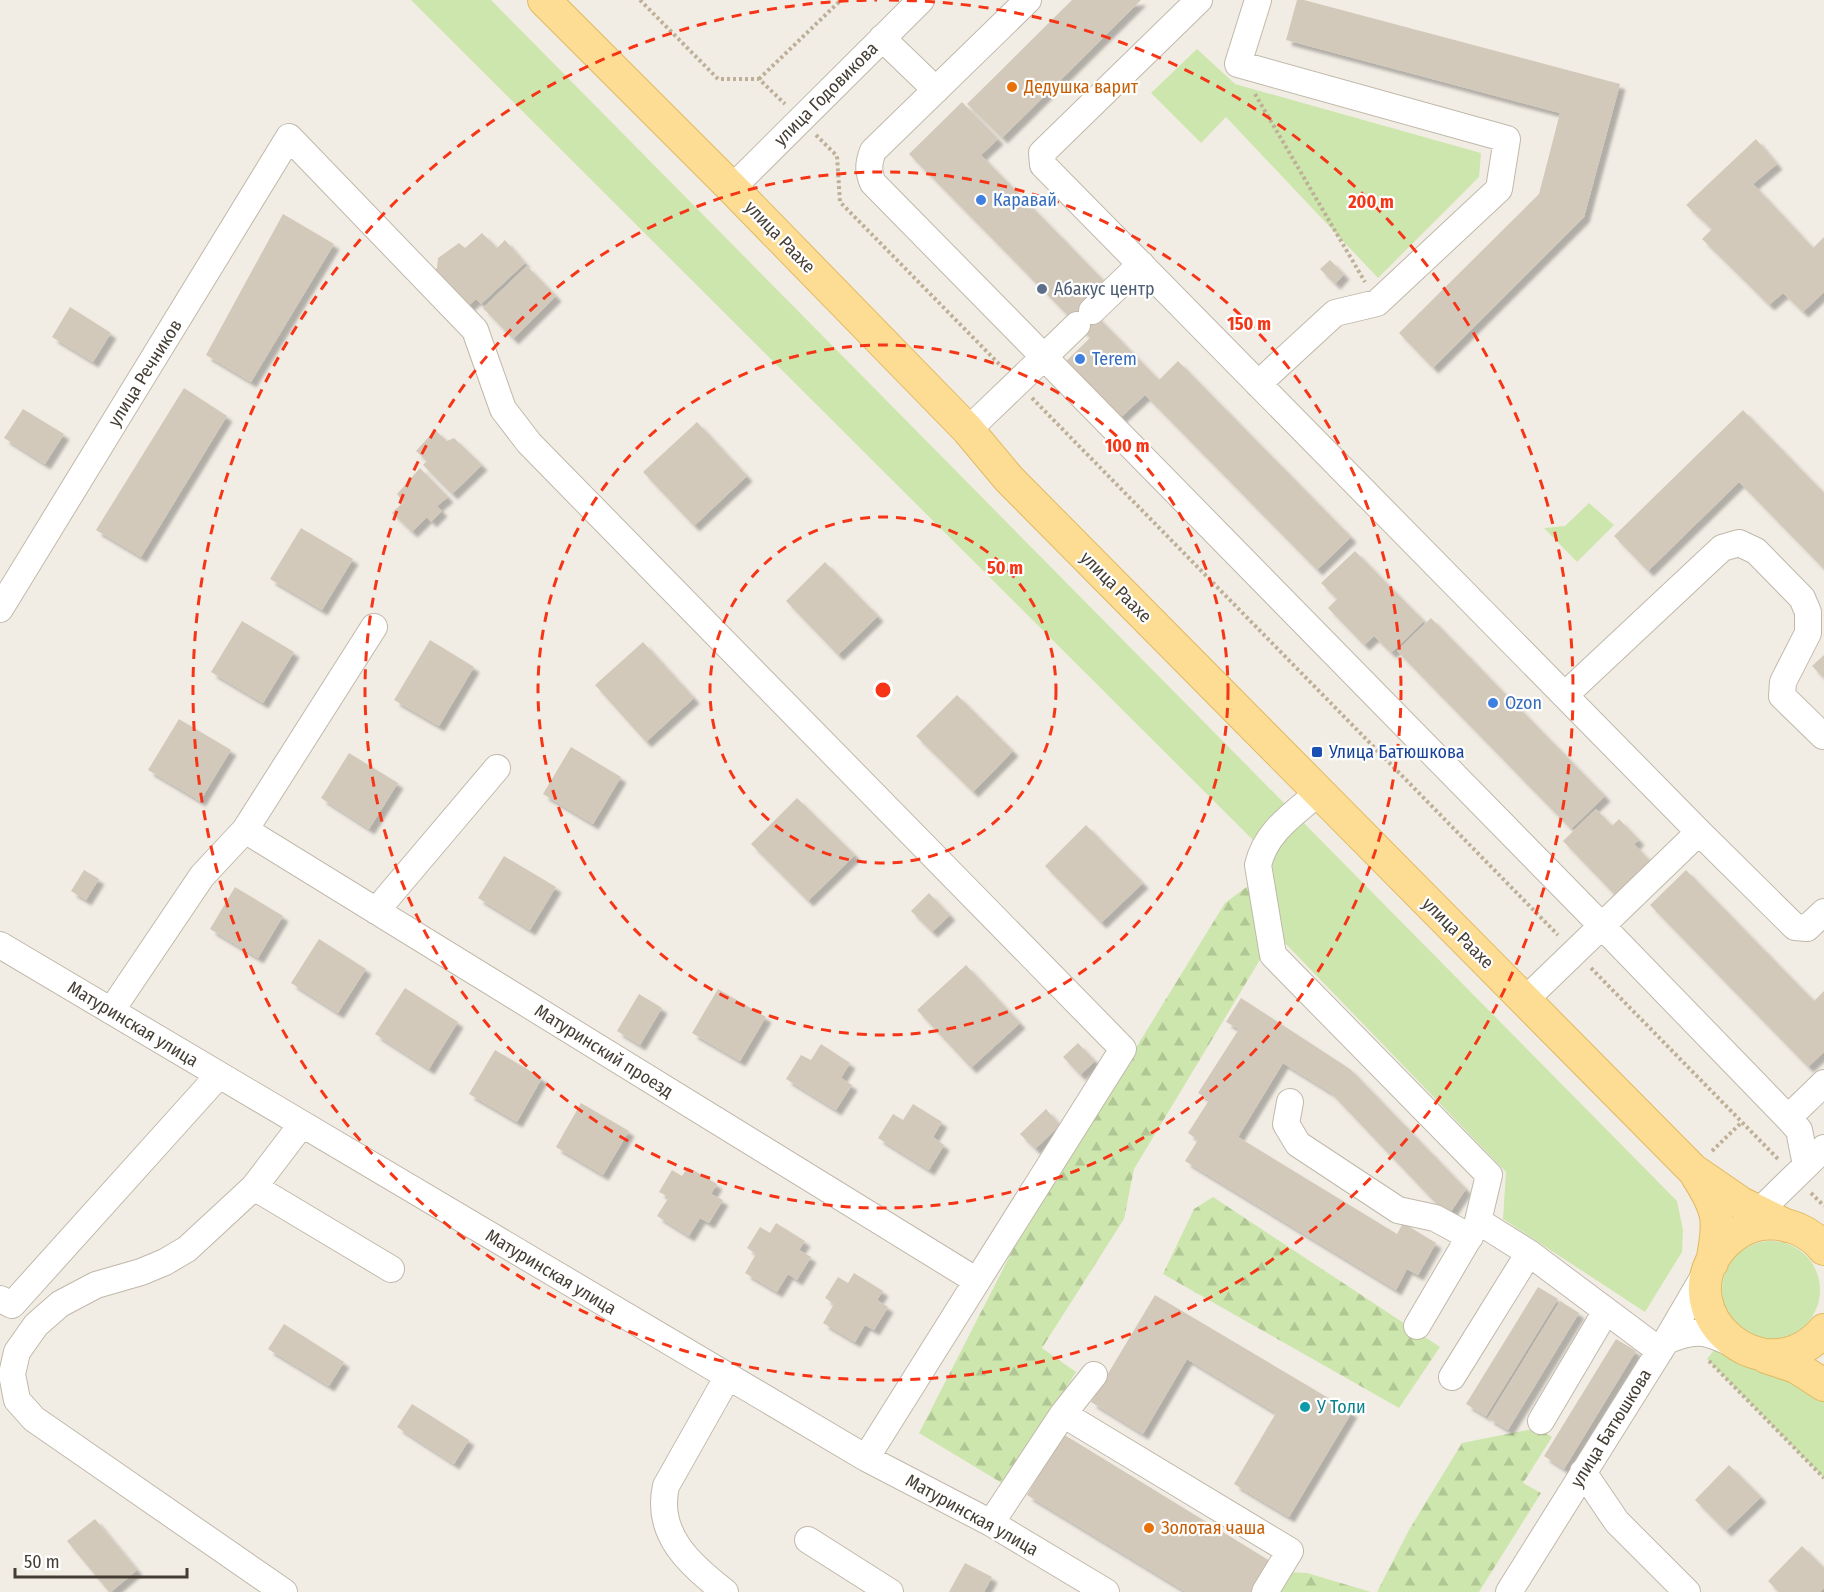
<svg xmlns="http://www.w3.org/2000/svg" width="1824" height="1592" font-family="'Fira Sans Condensed',sans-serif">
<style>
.green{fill:#cde6ad}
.forest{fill:url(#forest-firs)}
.building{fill:#d3c9ba;filter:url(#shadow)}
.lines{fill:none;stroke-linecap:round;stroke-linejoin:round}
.minor-casing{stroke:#c0b8aa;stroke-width:28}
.major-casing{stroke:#e1b963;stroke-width:34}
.path{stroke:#beb098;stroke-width:4;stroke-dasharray:3 3;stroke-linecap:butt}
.minor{stroke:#fff;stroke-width:26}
.major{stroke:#fcdd93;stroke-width:32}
.ring{fill:none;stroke:#f63517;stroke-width:3;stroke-dasharray:10 8}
.food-dot{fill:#e8710a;stroke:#fff;stroke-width:2}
.shop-dot{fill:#3f7fe0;stroke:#fff;stroke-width:2}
.service-dot{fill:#5c6f8a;stroke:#fff;stroke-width:2}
.transit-dot{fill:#1a4fb4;stroke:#fff;stroke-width:2}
.culture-dot{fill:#0f9aa8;stroke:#fff;stroke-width:2}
.labels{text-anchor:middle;stroke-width:4.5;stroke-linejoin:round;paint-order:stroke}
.food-label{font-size:18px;fill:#c56008;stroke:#fff;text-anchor:start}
.street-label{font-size:18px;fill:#443d34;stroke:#fff}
.shop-label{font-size:18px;fill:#366cbe;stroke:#fff;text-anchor:start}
.service-label{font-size:18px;fill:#4e5e75;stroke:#fff;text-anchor:start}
.transit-label{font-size:18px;fill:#164399;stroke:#fff;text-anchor:start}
.culture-label{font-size:18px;fill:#0d838f;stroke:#fff;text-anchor:start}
.centre{fill:#f63517;stroke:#fff;stroke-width:3}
.ring-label{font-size:18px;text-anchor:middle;font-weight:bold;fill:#f63517;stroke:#fff;stroke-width:4.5;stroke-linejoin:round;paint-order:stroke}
</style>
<defs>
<pattern id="forest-firs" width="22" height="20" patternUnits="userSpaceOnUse" patternTransform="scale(1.5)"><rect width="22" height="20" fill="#cde6ad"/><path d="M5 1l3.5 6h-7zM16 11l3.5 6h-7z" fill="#b1c695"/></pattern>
<filter id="shadow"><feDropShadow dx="5.5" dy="5.5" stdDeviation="1.5" flood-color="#0004"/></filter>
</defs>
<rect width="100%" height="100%" fill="#f2ede4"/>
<path class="green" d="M411,0H491L1677,1201L1683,1230L1682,1252L1645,1312L1503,1219L1506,1172L1284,942L1270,857Z
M1197,49L1235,84L1481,153L1479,177L1378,278L1226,117L1201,143L1151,93Z
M1589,503L1614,525L1577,562L1544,528L1565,526Z
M1722 1290a49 49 0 1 1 98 0a49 49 0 1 1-98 0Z
M1725,1336L1824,1385V1478L1707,1359Z"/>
<path class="forest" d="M1248,886L1264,953L1134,1169L1124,1219L1042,1348L1076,1372L1005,1485L919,1433L1019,1238L1225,903Z
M1213,1197L1440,1347L1399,1408L1163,1274L1194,1209Z
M1538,1428L1552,1437L1523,1483L1541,1493L1479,1592H1377L1409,1530L1462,1443Z
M1289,1572L1307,1573L1371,1592H1276Z"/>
<path class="building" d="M1072,0H1141L1002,138L967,104Z
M1297,0H1304L1620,84L1584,217L1433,368L1399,333L1539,194L1560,113L1286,40Z
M962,102L998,139L981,155L1108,285L1087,306L1159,380L1178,361L1351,537L1317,570L1145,395L1120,418L1065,362L1090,338L909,154Z
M1756,139L1777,164L1753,184L1813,248L1824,237V292L1803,312L1783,293L1769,305L1702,239L1712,229L1686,205Z
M283,214L334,244L251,382L206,355Z
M482,233L497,248L505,240L525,263L481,304L476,299L467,307L431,273L437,268L438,258L459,243L465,248Z
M1330,260L1344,274L1335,284L1320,269Z
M527,266L556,296L513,339L483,308Z
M70,307L111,333L93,362L52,337Z
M184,388L227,416L141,557L96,530Z
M23,409L64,434L45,464L4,438Z
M1743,410L1824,493V569L1739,482L1648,571L1614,536Z
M697,422L747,476L694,526L643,472Z
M435,430L447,441L454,438L482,465L452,494L423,465L427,461L416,451Z
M420,468L448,497L437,506L442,511L431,522L427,517L412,532L392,513L403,502L397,494Z
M301,528L353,559L322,610L270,579Z
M1355,551L1424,621L1391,653L1374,636L1364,645L1328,608L1337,599L1321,583Z
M825,562L878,616L838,655L786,601Z
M1431,618L1605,796L1571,829L1397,651Z
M242,621L294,652L263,703L211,672Z
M430,640L474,667L439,726L394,700Z
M643,642L694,698L646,742L595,685Z
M1824,655V678L1812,666Z
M957,695L1013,751L973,792L916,736Z
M179,719L231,750L200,801L148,770Z
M571,747L621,777L593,824L543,794Z
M349,753L398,783L369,829L321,798Z
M797,798L855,855L808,901L751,844Z
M1596,809L1612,826L1619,819L1639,840L1634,844L1652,863L1617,897L1563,841Z
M1086,825L1143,883L1101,923L1045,866Z
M504,856L556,887L530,930L478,898Z
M84,870L99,879L86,900L71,891Z
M1686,870L1814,1001L1824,991V1052L1808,1067L1650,905Z
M235,887L283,916L258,958L210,929Z
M929,893L950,915L932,932L911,911Z
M319,939L366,969L338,1013L291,983Z
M966,965L1020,1023L971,1068L917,1010Z
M405,988L458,1022L429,1069L375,1034Z
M718,989L766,1017L740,1061L692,1033Z
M639,994L662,1008L640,1045L617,1031Z
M1241,998L1350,1069L1466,1189L1448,1216L1330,1092L1283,1063L1238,1137L1397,1234L1403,1223L1436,1243L1418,1275L1407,1269L1396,1290L1185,1161L1198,1140L1188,1133L1209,1100L1198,1093L1239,1029L1226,1022Z
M1078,1043L1095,1061L1080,1075L1063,1057Z
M821,1044L850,1063L841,1078L852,1085L836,1110L786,1079L801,1055L811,1060Z
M495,1050L542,1078L517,1122L469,1094Z
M581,1103L629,1131L603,1175L556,1147Z
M913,1104L942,1122L933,1137L944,1145L929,1170L878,1138L893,1114L903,1120Z
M1046,1109L1060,1125L1035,1149L1020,1134Z
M688,1167L717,1184L711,1194L723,1200L709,1223L700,1218L689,1236L657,1216L669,1197L659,1192L672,1170L682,1176Z
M776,1223L805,1241L799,1250L811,1257L797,1280L788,1274L777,1292L745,1273L756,1254L747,1248L760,1227L770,1233Z
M854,1273L883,1291L877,1300L888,1307L874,1330L865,1325L855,1342L823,1323L834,1304L825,1298L838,1277L848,1283Z
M1538,1287L1558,1299L1486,1416L1466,1404Z
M1155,1295L1352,1412L1289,1517L1234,1484L1276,1413L1187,1359L1143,1434L1091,1402Z
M1560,1301L1579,1313L1508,1430L1488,1418Z
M284,1324L344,1362L329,1386L268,1349Z
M1616,1339L1636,1351L1564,1469L1544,1456Z
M412,1404L469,1440L454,1464L397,1427Z
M1063,1434L1270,1561L1252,1592H1186L1027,1495Z
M1729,1465L1761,1497L1726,1531L1695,1500Z
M95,1519L137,1570L111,1592H109L67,1541Z
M1802,1546L1824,1568V1588L1820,1592H1779L1768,1581Z
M965,1563L992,1577L984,1592H949Z"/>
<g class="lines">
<g class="minor-casing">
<path id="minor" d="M1199,0L1042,153L1043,165L1699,832L1795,927L1807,928L1824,912
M882,38L936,90
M732,188L921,0
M1092,311L1141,264
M1077,325L1044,357L1602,926L1788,1118
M1258,384L1335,313L1377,303L1499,189L1507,139L1238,64L1258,0
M968,430L1044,357L873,183C868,171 868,164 873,151L1028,0
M0,609L289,137L475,330L503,409L529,443L1123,1049L977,1281
M1565,695L1722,548L1739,543L1756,551L1802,598L1808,612V633L1783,682L1782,696L1823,736
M1319,792C1294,814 1266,831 1258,865L1273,955L1489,1175L1478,1221L1529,1253L1660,1351
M245,830L374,627
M376,911L497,768
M0,945L866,1458L991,1523L1106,1592
M1525,1000L1699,832
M111,1011L202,876L245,830L977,1281L866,1458
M1290,1102L1286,1124L1298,1144L1398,1210L1435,1218L1470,1237
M1806,1165L1799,1130L1788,1118L1824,1083
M254,1187L391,1269
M1745,1225L1824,1148
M0,1299L12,1305L219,1075
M1417,1326L1477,1224
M1666,1341C1696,1328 1705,1331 1734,1344
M1452,1377L1529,1253
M1063,1414L1094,1375
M1541,1421L1606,1311
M1583,1472L1617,1522L1687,1592
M991,1523L1063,1414L1290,1551L1265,1592
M808,1540L890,1592
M284,1592L34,1419L17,1400L12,1374L17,1352L36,1325L60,1304L96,1285L141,1272L165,1262L187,1249L254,1187L302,1124
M725,1592C690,1565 655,1534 666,1486L728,1376
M1509,1592L1666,1341L1707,1271"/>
</g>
<g class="major-casing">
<path id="major" d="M544,0L732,188L968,430L1009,479L1693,1170L1741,1203L1787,1226
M1697,1176C1720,1212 1720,1221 1712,1263
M1824,1249C1810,1231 1786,1221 1763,1224C1746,1226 1731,1236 1720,1249C1667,1314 1766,1398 1824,1330
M1766,1357L1796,1367L1824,1385"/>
</g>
<path class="path" d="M640,0L718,79H759L785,104
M759,79L841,0
M1255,94L1365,282
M816,135L837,156L840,202L1002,367
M1032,398L1558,935
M1591,968L1779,1160
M1712,1151L1742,1122
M1811,1193L1824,1206
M1709,1361L1824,1478"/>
<use href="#minor" class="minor"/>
<use href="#major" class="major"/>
</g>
<g class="ring">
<circle cx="883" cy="690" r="173"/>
<circle cx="883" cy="690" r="345"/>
<circle cx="883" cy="690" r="518"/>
<path d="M889 0A690 690 0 1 1 877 0"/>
</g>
<g class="food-dot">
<circle cx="1012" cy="87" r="6"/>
<circle cx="1149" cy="1528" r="6"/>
</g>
<g class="shop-dot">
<circle cx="981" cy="200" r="6"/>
<circle cx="1080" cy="359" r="6"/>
<circle cx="1493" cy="703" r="6"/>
</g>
<circle class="service-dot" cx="1042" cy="289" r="6"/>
<rect class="transit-dot" x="1311" y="746" width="12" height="12" rx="3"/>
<circle class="culture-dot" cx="1305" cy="1407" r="6"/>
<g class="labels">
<g class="food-label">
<text x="1024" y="93">Дедушка варит</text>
<text x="1161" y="1534">Золотая чаша</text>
</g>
<g class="street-label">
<text transform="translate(826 94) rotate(-45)" y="6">улица Годовикова</text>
<text transform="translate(780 237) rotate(46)" y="6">улица Раахе</text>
<text transform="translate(145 373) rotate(-58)" y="6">улица Речников</text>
<text transform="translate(1116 587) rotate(45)" y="6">улица Раахе</text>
<text transform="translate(1458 933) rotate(45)" y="6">улица Раахе</text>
<text transform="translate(133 1024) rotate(31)" y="6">Матуринская улица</text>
<text transform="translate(604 1051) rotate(32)" y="6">Матуринский проезд</text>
<text transform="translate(551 1272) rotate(31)" y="6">Матуринская улица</text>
<text transform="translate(1611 1428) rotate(-58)" y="6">улица Батюшкова</text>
<text transform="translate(972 1515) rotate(29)" y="6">Матуринская улица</text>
</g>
<g class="shop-label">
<text x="993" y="206">Каравай</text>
<text x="1092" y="365">Terem</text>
<text x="1505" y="709">Ozon</text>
</g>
<g class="service-label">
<text x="1054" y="295">Абакус центр</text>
</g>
<g class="transit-label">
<text x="1329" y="758">Улица Батюшкова</text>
</g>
<g class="culture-label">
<text x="1317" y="1413">У Толи</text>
</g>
</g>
<circle cx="883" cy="690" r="9" class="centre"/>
<g class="ring-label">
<text x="1371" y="208">200 m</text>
<text x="1249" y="330">150 m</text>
<text x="1127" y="452">100 m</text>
<text x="1005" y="574">50 m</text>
</g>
<path d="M15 1568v9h172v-9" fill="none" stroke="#443d34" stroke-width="3"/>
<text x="24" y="1568" font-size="18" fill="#443d34" stroke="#ffffff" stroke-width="4.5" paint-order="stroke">50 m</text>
</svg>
